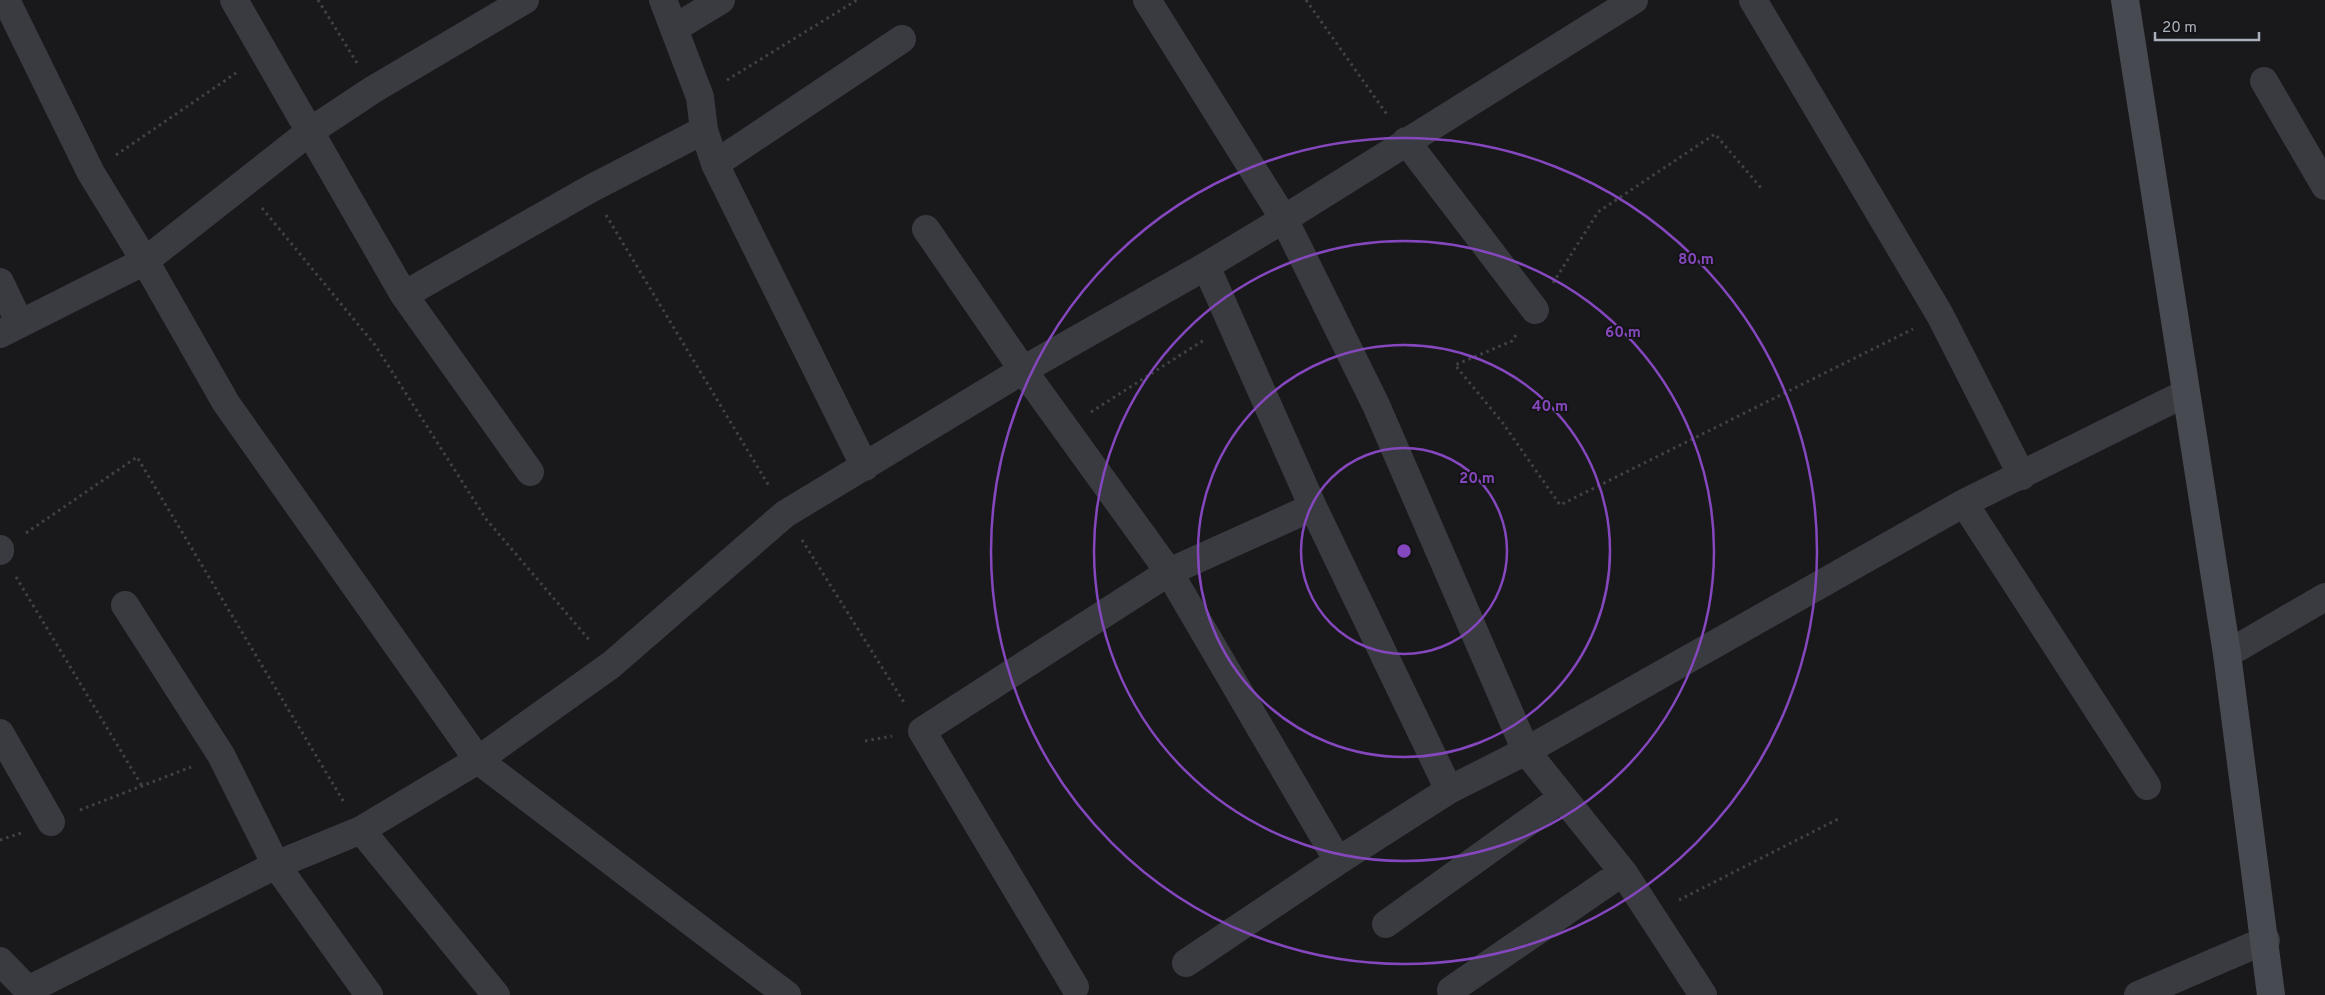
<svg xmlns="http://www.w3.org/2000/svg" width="2325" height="995" font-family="Overpass,sans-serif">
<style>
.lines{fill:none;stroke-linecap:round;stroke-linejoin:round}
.path{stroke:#404248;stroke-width:3;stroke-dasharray:2.5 4;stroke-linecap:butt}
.street{stroke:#3a3b41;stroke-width:28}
.secondary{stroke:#484a51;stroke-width:28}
.ring{fill:none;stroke:#8547be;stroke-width:2.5}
.centre{fill:#8547be;stroke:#141417;stroke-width:2.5}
.ring-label{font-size:15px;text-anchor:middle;font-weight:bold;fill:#8547be;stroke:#141417;stroke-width:4;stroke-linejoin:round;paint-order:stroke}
</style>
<rect width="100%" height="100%" fill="#19191c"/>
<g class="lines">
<path class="path" d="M318,0L357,63
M1306,0L1388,116
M727,80L857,0
M116,155L239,71
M262,208L375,345L486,519L591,642
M606,215L769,486
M1553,283L1598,212L1715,134L1762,189
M1516,335L1512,341L1455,365L1502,422L1560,505L1913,329
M1091,412L1204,340
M26,533L137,457L345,804
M802,540L905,704
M16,577L142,786
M865,741L892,736
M80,810L191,767
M0,840L21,833
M1679,900L1840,818"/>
<path class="street" d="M6,0L91,173L145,261L226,403L478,760L787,995
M234,0L404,295L530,472
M663,0L700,97L704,130L715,164L865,467
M1147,0L1284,219L1376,405L1526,751L1623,872L1703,995
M1753,0L1940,315L2022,476
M675,28L721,0
M2264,81L2325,186
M1406,141L1535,310
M715,164L902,39
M926,229L1023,370L1169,572L1338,861
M1206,266L1284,219L1634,0
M0,282L20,324
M404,295L590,189L704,130
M0,334L145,261L309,132L374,89L525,0
M1964,503L2147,786
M0,549V551
M125,605L221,755L276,865L369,995
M2227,654L2325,597
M0,733L51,822
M361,830L496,995
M1386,924L1563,797
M0,961L28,990L276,865L361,830L478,760L611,665L785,514L1023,370L1206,266L1313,507L1449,790
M1186,963L1338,861L1449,790L1526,751L1964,503L2186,393
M1075,987L922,731L1169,572L1313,507
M1451,990L1623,872
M2138,995L2266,940"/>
<path class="secondary" d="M2125,0L2227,654L2271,995"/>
</g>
<g class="ring">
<circle cx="1404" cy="551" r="103"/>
<circle cx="1404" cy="551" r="206"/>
<circle cx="1404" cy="551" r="310"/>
<circle cx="1404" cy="551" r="413"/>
</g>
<circle cx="1404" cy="551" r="8" class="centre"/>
<g class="ring-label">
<text x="1696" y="264">80 m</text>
<text x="1623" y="337">60 m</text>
<text x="1550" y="411">40 m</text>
<text x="1477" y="483">20 m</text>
</g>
<path d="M2155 32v8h104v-8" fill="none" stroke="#abb1bb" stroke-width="2.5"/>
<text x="2162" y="32" font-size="15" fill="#abb1bb" stroke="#141417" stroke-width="4" paint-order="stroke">20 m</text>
</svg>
